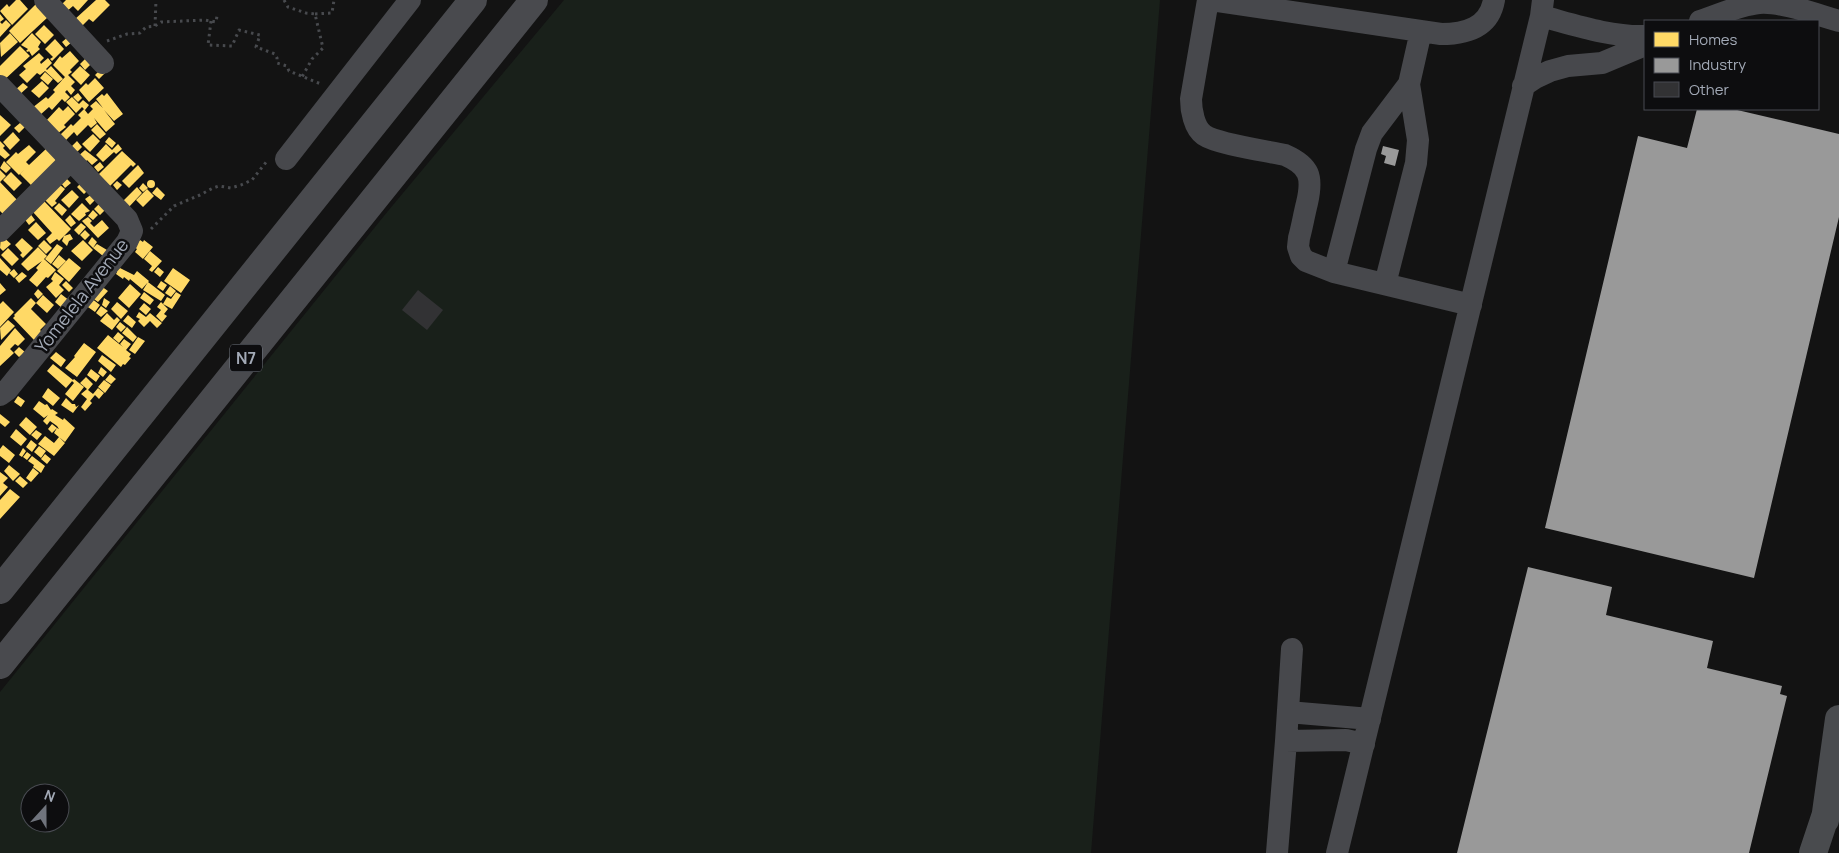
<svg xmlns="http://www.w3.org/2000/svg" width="1839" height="853" font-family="Manrope,sans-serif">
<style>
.green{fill:#19201a;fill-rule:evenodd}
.homes{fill:#ffd966}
.industry{fill:#999}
.building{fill:#323234}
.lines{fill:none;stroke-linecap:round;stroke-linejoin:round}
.path{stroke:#484a4e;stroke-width:3;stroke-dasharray:2.5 4;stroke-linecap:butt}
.minor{stroke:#47484c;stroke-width:22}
.major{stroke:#494b4e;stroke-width:28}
.highway{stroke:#494a4e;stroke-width:28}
.labels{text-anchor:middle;stroke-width:5;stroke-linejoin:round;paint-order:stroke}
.shield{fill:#0d0d0f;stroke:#757a84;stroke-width:1}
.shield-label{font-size:16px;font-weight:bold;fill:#a2a9b6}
.street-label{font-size:18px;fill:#a2a9b6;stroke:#0d0d0f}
</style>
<rect width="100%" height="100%" fill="#131313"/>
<path class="green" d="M564,0H1160L1091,853H0V692L388,211ZM30,793H60V823H30Z"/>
<path class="homes" d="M16,0H20L28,9L12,25L0,11L7,4L9,7Z
M66,0H88L78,11L73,6L66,12L60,6Z
M96,0H105L110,5L93,22L89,19L81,27L74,20Z
M36,4L48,17L20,43L9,31Z
M0,14L4,19L0,22L2,24L6,20L11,25L0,37Z
M44,25L54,35L45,44L35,34Z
M10,33L18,42L1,57L0,43Z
M32,33L41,42L38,47L40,49L32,56L29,51L28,52L26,51L28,49L21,45Z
M68,37L72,42L66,47L62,42Z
M55,39L64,49L52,61L50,59L53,57L45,49Z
M20,46L30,56L2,82L0,80V66Z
M70,51L79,61L70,70L72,72L68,75L75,82L71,86L75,90L71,95L67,90L65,92L70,97L65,102L62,99L52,110L49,107L40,115L32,108L46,97L48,99L55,92L53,90L65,77L53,65L60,56L62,58Z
M39,53L44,58L40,62L41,64L48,58L52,63L46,69L47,70L51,66L63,79L58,83L45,71L40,75L37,73L27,83L19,75L26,69L23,66Z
M89,55L92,63L85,70L80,64Z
M80,66L90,75L81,85L71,75Z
M101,69L105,73L99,79L95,75Z
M45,72L53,79L48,85L40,78Z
M95,78L104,88L89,102L79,90L86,83L88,85Z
M42,81L49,88L39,98L31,91Z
M23,83L28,87L18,96L14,91Z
M78,93L82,98L78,102L73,97Z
M107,93L123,114L114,121L104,110L115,124L106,132L94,118L97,123L91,128L88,125L77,136L74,132L63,143L58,137L71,124L73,126L81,118L78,115L84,109L88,114L93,109L90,106L96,101L103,108L96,99L102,94L104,96Z
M72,97L79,104L83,100L89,105L85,110L82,107L76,113L66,102Z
M68,106L75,114L64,125L66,127L57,134L45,122L59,107L63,111Z
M0,115L11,125L0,136Z
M20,123L25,127L19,133L14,128Z
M97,124L106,134L100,139L91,130Z
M13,132L20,140L10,150L3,142Z
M93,134L100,141L90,152L82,144Z
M109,137L116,143L112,148L105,142Z
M0,141L5,146L3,148L10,155L5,159L0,155Z
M77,141L82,147L75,154L70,148Z
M106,144L112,150L118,144L122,149L116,154L114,152L103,162L96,155Z
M29,145L36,152L26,162L29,165L47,148L55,156L56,164L34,188L20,174L27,166L19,175L6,162L16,152L18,154Z
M85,150L98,160L92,165L87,160L85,163L76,158Z
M122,151L136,164L133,167L131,165L110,186L98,175Z
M4,161L11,168L6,173L0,168Z
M100,162L104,167L98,172L94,167Z
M138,165L144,173L129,188L122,181Z
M0,170L6,176L0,182Z
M11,172L22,183L14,191L3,180Z
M66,178L71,183L65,188L61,183Z
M147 184a4 4 0 1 1 8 0a4 4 0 1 1-8 0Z
M117,181L122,185L117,190L113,185Z
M0,182L18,201L4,215L0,211Z
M82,182L89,189L84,194L77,187Z
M143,183L148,188L143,192L139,188Z
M60,185L65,189L55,201L57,203L52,207L45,200Z
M137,187L142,193L128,208L123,201Z
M157,187L165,195L161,200L152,193Z
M147,189L154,196L143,207L136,200Z
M72,190L79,197L69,208L61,200Z
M92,194L96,199L90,205L85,199Z
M44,201L71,229L59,241L57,239L50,244L46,239L52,233L33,212Z
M59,203L67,210L62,216L54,208Z
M82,203L90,211L85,213L86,215L79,221L71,214Z
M100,203L106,209L100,215L94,209Z
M93,210L98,215L93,220L88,216Z
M29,212L35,220L29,225L23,217Z
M70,215L76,223L71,227L65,220Z
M88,217L92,221L90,223L94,227L102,220L109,228L98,238L82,221Z
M36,222L46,233L38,240L28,230Z
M81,223L86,227L79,235L74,230Z
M85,230L90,235L85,240L80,235Z
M70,234L73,239L69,241L67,246L62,241L64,236Z
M1,235L11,244L3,251L0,248Z
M92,237L97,242L93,248L88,243Z
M22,238L33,248L23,258L20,255L22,253L15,245Z
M44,240L52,248L46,254L38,246Z
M83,240L93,250L82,261L71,251Z
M140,240L143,242L144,240L153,247L143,259L135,252L137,249L134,247Z
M57,244L63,248L51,264L45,259Z
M97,244L107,250L103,256L93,248Z
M38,247L47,256L44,259L56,270L48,278L46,277L37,287L29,280L38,270L36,268L42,261L28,271L21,264Z
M8,248L19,259L12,266L1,255Z
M150,251L162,261L152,272L149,270L152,266L144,259Z
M59,255L66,261L58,269L52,264Z
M0,258L11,270L7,276L0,270Z
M69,258L81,268L69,282L57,271Z
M158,267L164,272L160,277L154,272Z
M120,268L134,275L137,271L149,281L142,289L130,279L129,281L124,277L123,279L116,274L117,272L116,271Z
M173,268L190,280L181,293L164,281Z
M14,269L18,274L14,278L9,273Z
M22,272L27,276L19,283L15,278Z
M55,272L64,279L59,285L64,290L56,298L46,287L53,281L51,279Z
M66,281L73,288L69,292L62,285Z
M161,281L167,285L163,291L157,287Z
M148,282L165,295L161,301L143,290Z
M0,283L6,290L0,295Z
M130,284L141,294L129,308L118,298Z
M101,286L108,291L98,302L91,297Z
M170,286L176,291L171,297L165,293Z
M38,289L43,294L38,299L34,294Z
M144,292L154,300L150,305L140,298Z
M176,292L181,295L172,309L163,304L167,297L171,299Z
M61,294L70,301L63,309L55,302Z
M43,295L54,305L47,313L36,303Z
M31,298L36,303L31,309L46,324L40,330L42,332L34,340L13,318L15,316L14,315Z
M91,298L100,305L95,312L85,305Z
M104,298L110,302L106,308L102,305Z
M3,301L14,312L0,327V304Z
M117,302L128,311L121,319L111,309Z
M161,302L168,309L164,314L167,316L162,322L156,316L161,310L157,307Z
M144,303L151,309L146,315L139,309Z
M101,306L108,311L101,317L96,313Z
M139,312L146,317L150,313L162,323L157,328L150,321L144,327L138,321L140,319L136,317Z
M107,313L114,320L117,317L120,320L112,330L100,321Z
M128,315L136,322L132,328L123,321Z
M8,320L15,326L1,340L0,328Z
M120,322L126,327L121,332L116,327Z
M127,327L137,337L133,342L122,333Z
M15,328L25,339L18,346L15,344L10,349L14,353L0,366V346Z
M118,332L124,337L119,343L113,338Z
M108,335L123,347L120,344L124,339L131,344L126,350L131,354L129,357L131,358L125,365L123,364L121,367L97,348Z
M138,337L145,341L135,354L129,350Z
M84,343L96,352L77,377L65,368L75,357L74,356Z
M19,347L25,352L19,357L14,352Z
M56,352L66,360L61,367L50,358Z
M102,355L116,365L111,372L98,361Z
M53,364L73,380L66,388L47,371Z
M101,367L107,372L103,377L98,373Z
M91,369L100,376L96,382L87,375Z
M110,374L116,379L111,384L105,380Z
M86,377L93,384L88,390L93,394L98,388L104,393L99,399L95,395L90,401L92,403L85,411L81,407L87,399L81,394L87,389L80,383Z
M74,379L84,387L73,401L65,394L74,383L72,381Z
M104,380L111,385L105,393L98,387Z
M48,388L60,398L53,406L42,397Z
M18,396L25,401L21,407L14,402Z
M66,398L72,404H75L76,407L79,405L73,413L61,405Z
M39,401L45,405L47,404L51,410L52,409L58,413L55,415L63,420L64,418L75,428L65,442L54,433L57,428L59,429L57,426L50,421L47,425L43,421L48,415L44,418L33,409Z
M0,414L10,422L5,427L0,423Z
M26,417L37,427L30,435L19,425Z
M52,424L57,428L52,433L48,429Z
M16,429L27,439L21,446L10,437Z
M36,430L42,434L37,440L31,435Z
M45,436L54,443L59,437L65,443L54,456L38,444Z
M31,440L37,445L32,452L26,447Z
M3,445L15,455L9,463L0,456V449Z
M39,446L46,451L41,458L34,452Z
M23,448L26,451L22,457L19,455Z
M27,452L31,455L27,460L23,457Z
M45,454L51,459L47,464L41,459Z
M32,456L45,466L41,473L33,467L34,465L28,461Z
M9,465L20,474L13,481L4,471Z
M33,468L39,473L31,482L26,478Z
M0,472L8,478L3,483L8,487L0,496Z
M20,476L28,483L23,488L15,481Z
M10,489L20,497L0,519V500Z"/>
<path class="industry" d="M1697,109H1733L1839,134V217L1754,578L1545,528L1638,136L1687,148Z
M1383,146L1399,150L1395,166L1384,163L1386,156L1381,154Z
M1528,567L1612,587L1606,615L1713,641L1707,668L1782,686L1780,694L1787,696L1749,853H1457Z"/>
<path class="building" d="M418,290L443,310L427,330L402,310Z"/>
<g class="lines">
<path class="path" d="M284,0L288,7L306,13L315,14L323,48L312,59L302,77
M315,14L332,13L334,0
M211,21L208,45L232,46L239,30L260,35L256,47L275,54L277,58V63L287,66L289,71L321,84
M155,26L156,0
M107,41L127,34L140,33L146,27L155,26L161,22L205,20L216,22L217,16
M151,229L174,206L200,195L213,188L219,186L231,188L241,185L252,180L267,161"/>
<path class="minor" d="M45,0L103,63
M1208,0L1191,99C1191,110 1194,128 1204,135C1217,144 1267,151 1285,155C1310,166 1313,177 1307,203C1304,215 1302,227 1299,238L1298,247L1301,256L1306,261L1334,272L1471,305
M1211,0L1441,34C1465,34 1489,28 1494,0
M1541,16C1575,25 1610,37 1645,36
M1700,21C1719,15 1739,5 1759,3C1781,1 1818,15 1839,21
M0,86L127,219L132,231L127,242L7,390L0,395
M1523,86L1535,78L1550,71L1568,66L1602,63L1645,45
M286,159L410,0
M0,231L71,160
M1334,272L1366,149L1372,133L1409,84
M1385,284L1416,163L1418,140L1409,84L1421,31
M1292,649L1286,741L1346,740L1364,744
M1288,712L1370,719
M1277,853L1286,741
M1337,853L1541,16L1543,0"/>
<path class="major" d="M1825,820L1839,719
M1813,853L1830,802"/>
<path class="highway" d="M0,590L473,0
M0,665L534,0"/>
</g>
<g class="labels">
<rect class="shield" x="230" y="344.5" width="32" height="27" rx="4"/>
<g class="shield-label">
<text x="246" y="364">N7</text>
</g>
<g class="street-label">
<text transform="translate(82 296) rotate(-52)" y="6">Yomelela Avenue</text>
</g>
</g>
<rect x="1644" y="20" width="175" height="90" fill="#0d0d0f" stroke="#494b52"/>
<rect x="1654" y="32" width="25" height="15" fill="#ffd966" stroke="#494b52"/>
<text x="1689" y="45" font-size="15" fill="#a2a9b6">Homes</text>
<rect x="1654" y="58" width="25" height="15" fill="#999999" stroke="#494b52"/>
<text x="1689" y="70" font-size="15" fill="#a2a9b6">Industry</text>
<rect x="1654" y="82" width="25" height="15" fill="#323234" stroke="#494b52"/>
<text x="1689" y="95" font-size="15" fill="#a2a9b6">Other</text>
<g transform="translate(45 808) rotate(21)"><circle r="24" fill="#0d0d0f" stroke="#494b52"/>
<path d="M0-4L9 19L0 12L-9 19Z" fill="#70747d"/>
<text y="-8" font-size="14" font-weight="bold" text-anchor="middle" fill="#a2a9b6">N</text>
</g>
</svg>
